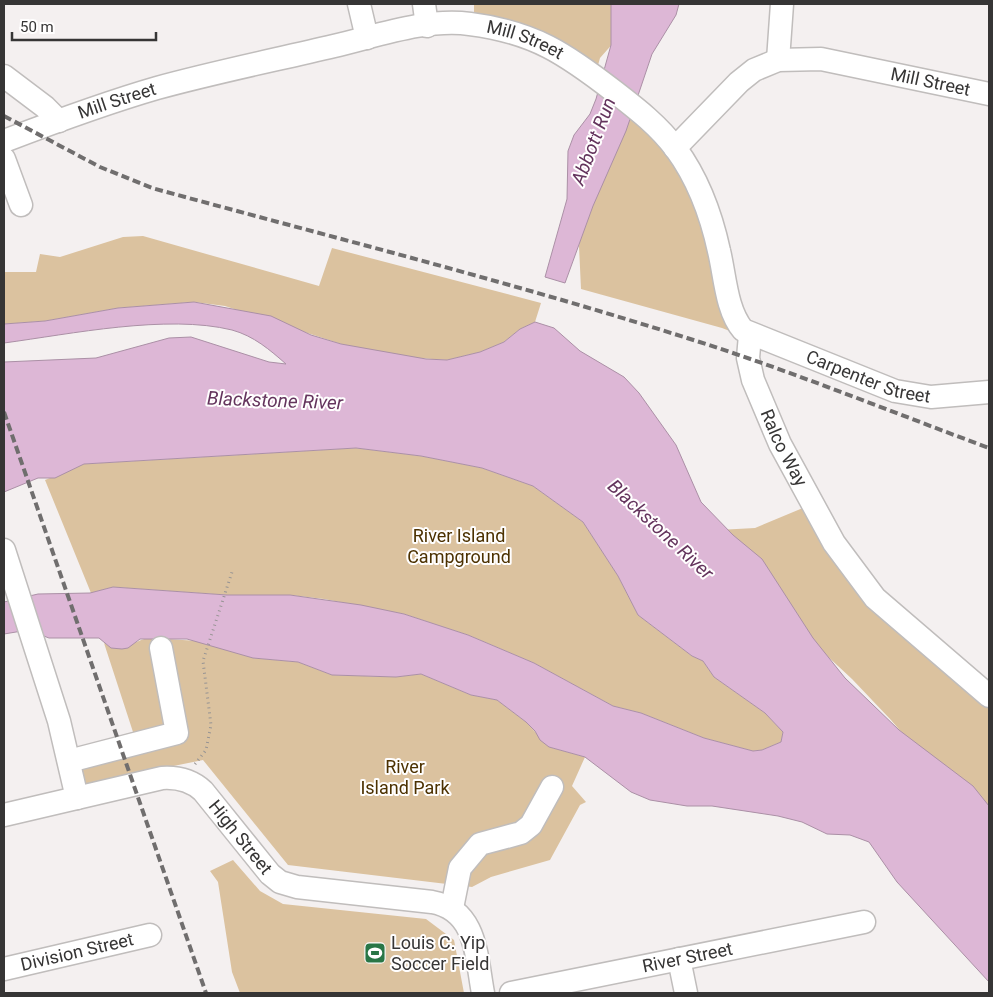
<svg xmlns="http://www.w3.org/2000/svg" width="993" height="997" font-family="Roboto,sans-serif">
<style>
.green{fill:#dbc29f}
.water{fill:#ddb7d6;stroke:#ab90a6}
.lines{fill:none;stroke-linecap:round;stroke-linejoin:round}
.minor-casing{stroke:#c0bdbc;stroke-width:25}
.path{stroke:#969393;stroke-width:3;stroke-dasharray:1 4;stroke-linecap:butt}
.minor{stroke:#fff;stroke-width:22}
.rail{stroke:#706e6e;stroke-width:4;stroke-dasharray:8 4;stroke-linecap:butt}
.labels{text-anchor:middle;stroke-width:4;stroke-linejoin:round;paint-order:stroke}
.street-label{font-size:18px;fill:#363535;stroke:#fffefe}
.park-label{font-size:18px;fill:#4c3100;stroke:#fffefe}
.poi-label{font-size:18px;fill:#363535;stroke:#fffefe;text-anchor:start}
.water-label{font-size:19px;font-style:italic;fill:#64345d;stroke:#fffefe}
</style>
<rect width="100%" height="100%" fill="#f4f0f0"/>
<path class="green" d="M474,4H614L615,41L600,58L594,80L541,51L474,34Z
M626,114L668,145L713,215L740,335L722,328L581,289L579,246L583,216Z
M143,236L319,286L332,248L541,303L535,322L520,329L504,342L480,352L447,360L404,357L341,344L225,306L194,302L118,308L45,321L4,324V272H36L40,254L60,257L123,237Z
M356,448L421,456L482,468L533,486L583,522L618,576L638,615L692,656L703,661L714,677L765,713L783,732L781,742L762,750L753,751L704,738L641,713L613,706L534,663L468,635L404,614L324,599L290,595H227L113,587L91,593L45,480L84,464Z
M810,505L829,537L989,700V823L955,795L891,720L852,679L824,653L718,530L755,528Z
M149,638L199,641L253,658L298,662L332,675L396,677L421,674L471,695L497,700L526,722L549,747L585,757L572,786L586,802L580,805L550,860L491,877L472,887L288,865L203,760L85,784L76,748L133,732L104,643C124,656 130,641 149,638Z
M233,860L260,891L283,904L426,919L454,940L464,993H240L232,972L218,882L210,871Z"/>
<path class="water" d="M611,4H679L676,15L652,54L626,131L593,206L565,283L545,277L567,199L568,151L574,135L590,114L596,99L611,45Z
M194,302L271,316L311,335L341,344L426,359L447,360L480,352L504,342L520,329L535,322L554,328L580,351L624,377L639,393L676,445L701,502L733,535L762,559L813,638L845,678L899,730L973,786L989,806V982L897,882L869,842L850,835L827,834L802,822L778,816L712,806H687L650,800L631,792L585,757L549,747L540,740L535,731L526,722L497,700L471,695L421,674L396,677L332,675L298,662L253,658L187,639H140L128,648L122,649L111,648L99,638H49L28,630L4,634V602L38,594L90,593L113,587L227,595H290L361,605L404,614L468,635L534,663L613,706L641,713L704,738L753,751L762,750L781,742L783,732L765,713L714,677L703,661L692,656L638,615L618,576L583,522L533,486L482,468L421,456L356,448L84,464L55,478H38L4,492V362L96,358L169,338L191,337L269,362L286,364C270,350 254,336 232,330C167,314 71,334 4,343V324L45,321L118,308Z"/>
<g class="lines">
<g class="minor-casing">
<g id="minor">
<path d="M359,4L367,38"/>
<path d="M424,4L427,26"/>
<path d="M778,60L782,4"/>
<path d="M4,76L45,107L59,121"/>
<path id="s1" d="M4,141C54,122 105,103 157,88C215,72 275,60 334,46C377,36 426,18 470,24C534,32 566,54 615,92C637,109 659,126 676,149C698,179 711,214 719,251C725,275 726,310 743,330L895,391L931,397L989,392"/>
<path id="s2" d="M675,148L739,82L754,70L778,60L821,59L989,94"/>
<path d="M4,159L21,205"/>
<path id="s3" d="M750,335L748,358L753,380L780,444L834,543L875,598L989,696"/>
<path d="M4,550L59,721L77,798"/>
<path d="M69,761L177,733L161,648"/>
<path id="s4" d="M4,815L162,778C177,777 191,780 203,791L270,874L280,882L297,887L432,902C477,910 476,956 483,993"/>
<path d="M452,908L460,868L480,844L521,833L531,825L552,787"/>
<path d="M679,959L686,993"/>
<path id="s5" d="M4,969L150,935"/>
<path id="s6" d="M511,993L864,922"/>
</g>
</g>
<path class="path" d="M195,764L206,750L211,725L203,661L232,572"/>
<use href="#minor" class="minor"/>
<path class="rail" d="M4,116L100,167L152,188C331,237 511,282 687,338C789,370 889,411 989,448
M4,412L206,993"/>
</g>
<defs>
<g id="stadium-square" transform="scale(1.125)"><rect x="-9" y="-9" width="18" height="18" rx="4" fill="#297646" stroke="#fffefe"/><path d="M0-5a6.5 5 0 1 0 0 10a6.5 5 0 1 0 0-10ZM-3.5-1.8h7v3.6h-7Z" fill="#fff"/></g>
</defs>
<g fill-rule="evenodd">
<use href="#stadium-square" x="375" y="953"/>
</g>
<g class="labels">
<g class="street-label">
<text dy="6" stroke="none"><textPath href="#s1" startOffset="540">Mill Street</textPath></text>
<text dy="6" stroke="none"><textPath href="#s2" startOffset="292">Mill Street</textPath></text>
<text dy="6" stroke="none"><textPath href="#s1" startOffset="120">Mill Street</textPath></text>
<text dy="6" stroke="none"><textPath href="#s1" startOffset="1058">Carpenter Street</textPath></text>
<text dy="6" stroke="none"><textPath href="#s3" startOffset="120">Ralco Way</textPath></text>
<text dy="6" stroke="none"><textPath href="#s4" startOffset="266">High Street</textPath></text>
<text dy="6" stroke="none"><textPath href="#s5" startOffset="75">Division Street</textPath></text>
<text dy="6" stroke="none"><textPath href="#s6" startOffset="180">River Street</textPath></text>
</g>
<g class="park-label">
<text x="459" y="542">River Island<tspan x="459" dy="21">Campground</tspan></text>
<text x="405" y="773">River<tspan x="405" dy="21">Island Park</tspan></text>
</g>
<g class="poi-label">
<text x="391" y="949">Louis C. Yip<tspan x="391" dy="21">Soccer Field</tspan></text>
</g>
<g class="water-label">
<text transform="translate(593 141) rotate(-69)" y="7">Abbott Run</text>
<text transform="translate(275 400) rotate(2)" y="7">Blackstone River</text>
<text transform="translate(661 529) rotate(43)" y="7">Blackstone River</text>
</g>
</g>
<rect width="993" height="997" fill="none" stroke="#363535" stroke-width="10"/>
<path d="M12 32v8h144v-8" fill="none" stroke="#363535" stroke-width="2.5"/>
<text x="20" y="32" font-size="15" fill="#363535" stroke="#fffefe" stroke-width="4" paint-order="stroke">50 m</text>
</svg>
